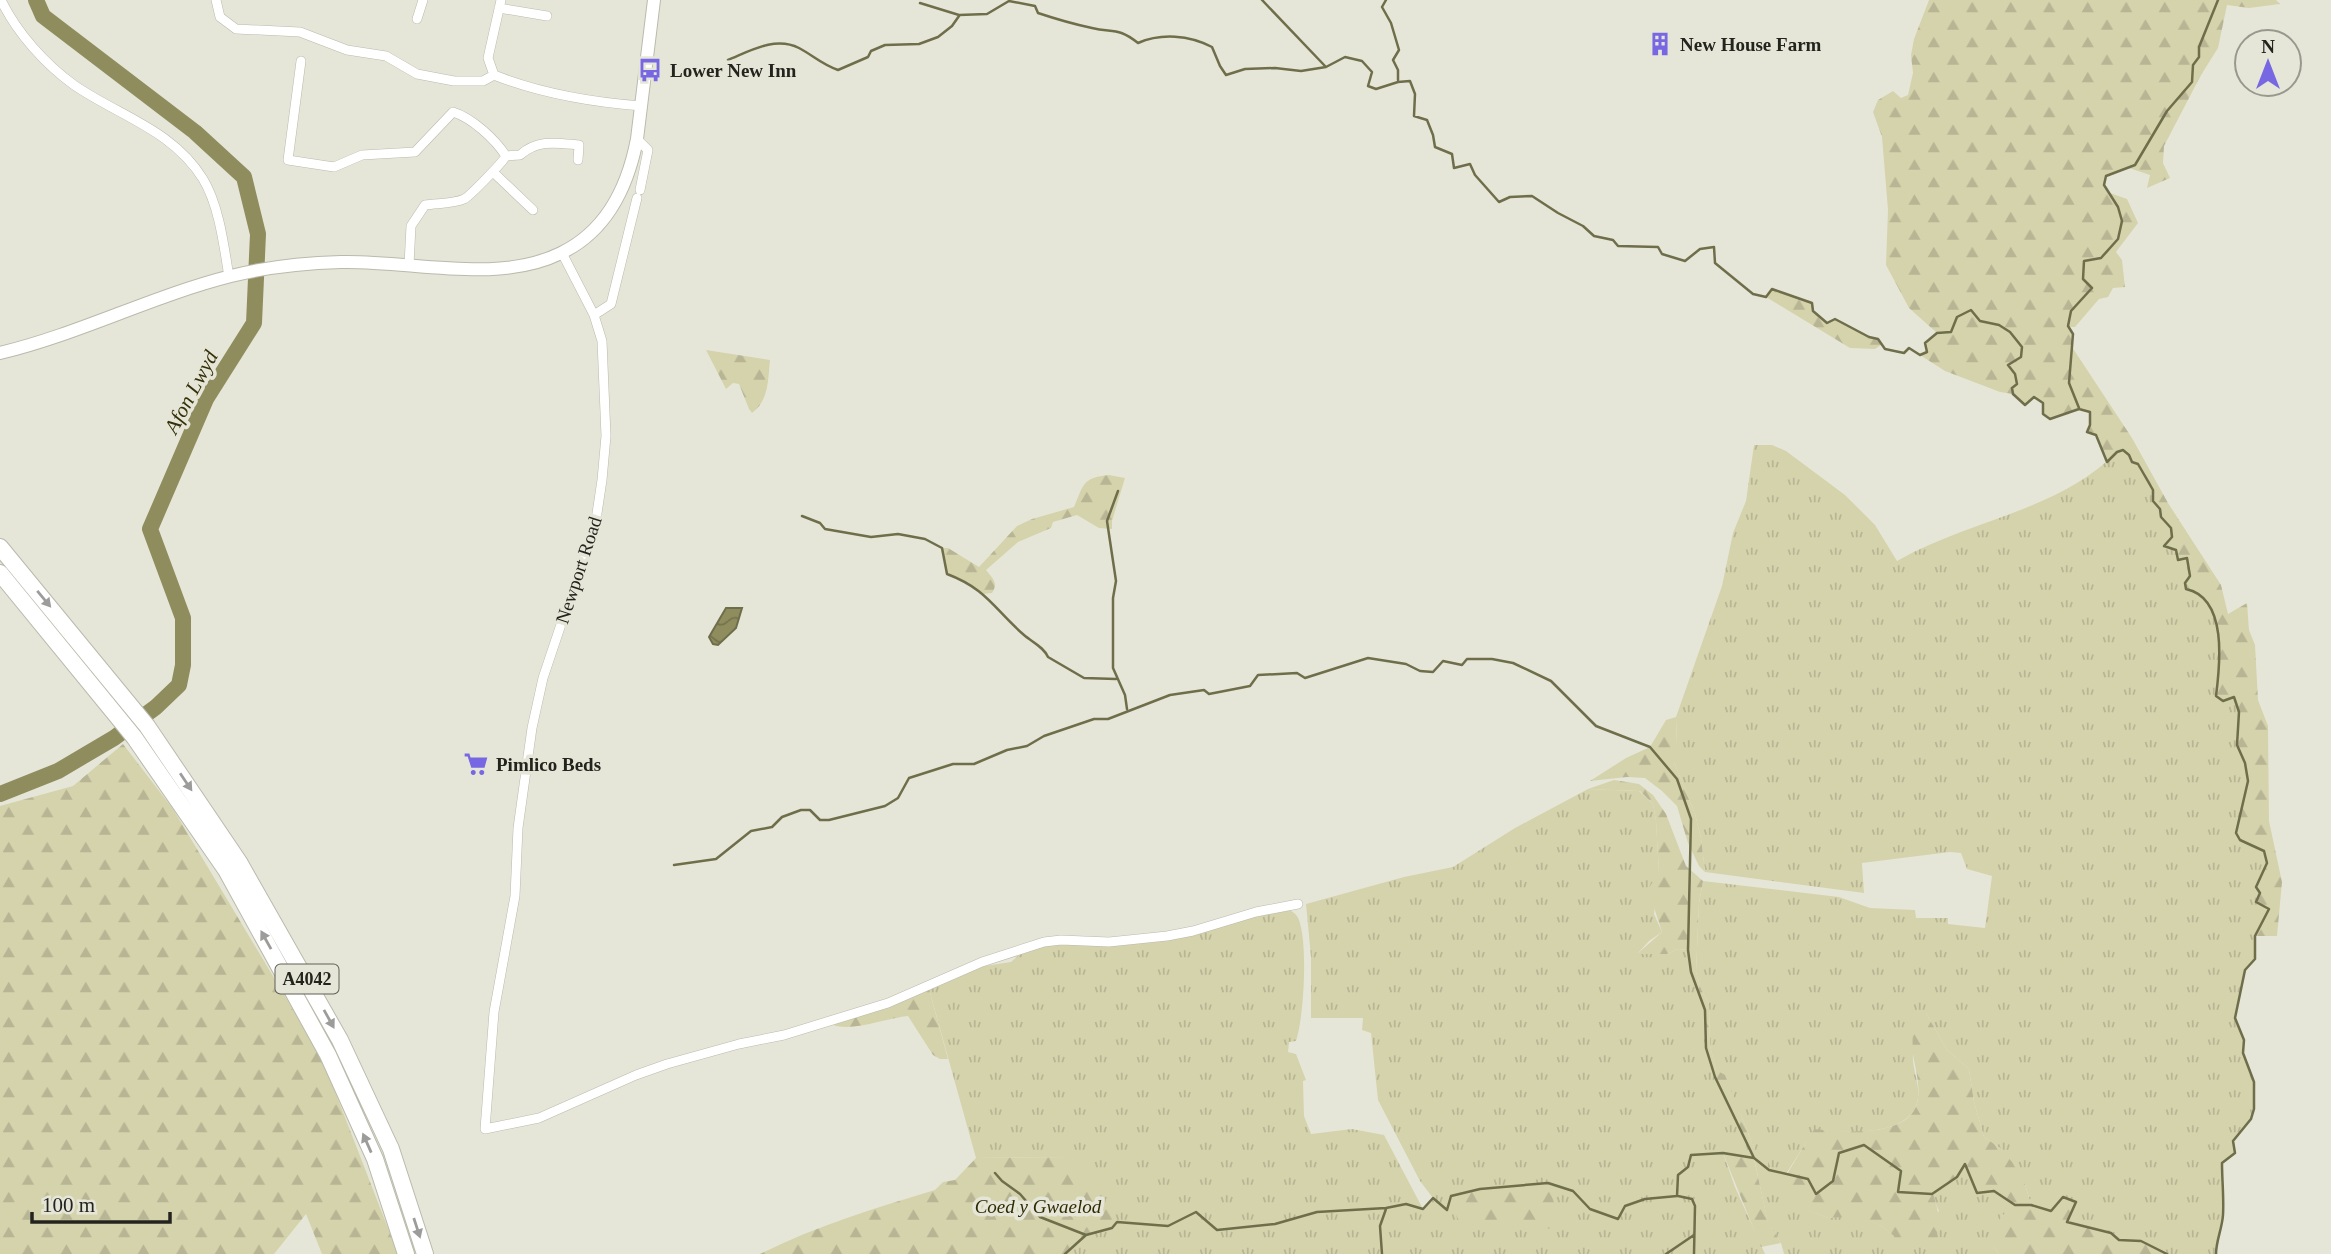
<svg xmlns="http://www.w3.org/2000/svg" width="2331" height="1254" font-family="Georgia,serif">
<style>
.grass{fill:url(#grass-tufts)}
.forest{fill:url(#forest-firs)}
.water{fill:url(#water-waves);stroke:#6f6e4b;stroke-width:2}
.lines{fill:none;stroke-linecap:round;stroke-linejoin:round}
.stream{stroke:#6f6e4b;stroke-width:2.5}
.river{stroke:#8f8d5e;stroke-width:16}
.street-casing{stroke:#babaac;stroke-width:10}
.secondary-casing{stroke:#babaac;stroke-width:14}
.highway-casing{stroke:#babaac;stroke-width:18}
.street{stroke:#fff;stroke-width:9}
.secondary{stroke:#fff;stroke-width:12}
.highway{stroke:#fff;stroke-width:16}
.oneway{fill:#9c9c9a}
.labels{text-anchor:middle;stroke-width:7;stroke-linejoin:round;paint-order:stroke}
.shield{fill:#e6e6d8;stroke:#5e5e56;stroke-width:2}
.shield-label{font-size:18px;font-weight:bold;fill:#24241f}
.poi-label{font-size:19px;font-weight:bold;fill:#24241f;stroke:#e6e6d8;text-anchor:start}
.street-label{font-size:19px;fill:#24241f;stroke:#e6e6d8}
.park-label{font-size:19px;font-style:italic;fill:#2e2b03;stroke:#e6e6d8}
.water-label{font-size:21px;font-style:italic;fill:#343108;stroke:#e6e6d8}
</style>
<defs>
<pattern id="grass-tufts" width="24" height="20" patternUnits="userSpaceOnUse" patternTransform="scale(1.75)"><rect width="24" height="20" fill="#d5d3ac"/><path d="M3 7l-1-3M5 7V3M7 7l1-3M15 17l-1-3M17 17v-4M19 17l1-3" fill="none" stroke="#b7b594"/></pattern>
<pattern id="forest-firs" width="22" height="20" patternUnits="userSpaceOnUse" patternTransform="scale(1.75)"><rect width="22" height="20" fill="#d5d3ac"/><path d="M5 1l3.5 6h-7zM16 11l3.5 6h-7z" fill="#b7b594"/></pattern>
<pattern id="water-waves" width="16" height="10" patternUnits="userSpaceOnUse" patternTransform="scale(1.75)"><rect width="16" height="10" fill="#8f8d5e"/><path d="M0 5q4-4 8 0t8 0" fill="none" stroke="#75734d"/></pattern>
</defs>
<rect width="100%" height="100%" fill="#e6e6d8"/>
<path class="grass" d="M1754,445H1772L1786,451L1845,495L1875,525L1897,561C1968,520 2057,512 2117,452L2123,450L2129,455L2132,462L2138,464L2153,490V501L2160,509L2161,517L2171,528L2172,537L2164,546L2176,550L2187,558C2188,568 2189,583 2195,591C2201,598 2209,603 2213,613C2223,639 2219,669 2216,696L2234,697L2239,712L2237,745L2245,763L2248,781L2236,833L2240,840L2264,851L2267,863L2256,887L2269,909L2255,936V959L2245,970L2235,1018L2244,1040L2243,1053L2254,1082V1109L2251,1119L2233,1141L2235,1153L2222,1163C2222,1180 2224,1198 2223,1215C2222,1229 2216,1241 2216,1254H2167L2141,1241L2119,1240L2111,1233L2067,1222L2051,1211L2031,1205L2025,1184L2000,1148L1984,1137L1974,1102L1969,1069L1947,1050L1926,1013C1922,1026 1914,1042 1913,1055C1912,1069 1920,1084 1918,1098C1913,1139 1843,1132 1814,1130L1786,1174L1781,1173L1808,1210L1828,1218L1862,1215L1883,1227L1900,1240L1939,1211L1932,1194L1957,1177L1965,1164L1994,1191L2015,1205L2001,1217L1994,1247L1999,1254H1784L1781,1243L1768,1223L1754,1158L1723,1153L1735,1187L1765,1254H1065L1086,1235L1112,1228L1073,1157L976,1158L929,989L978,967L1011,962L1020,954L1047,945H1122L1288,909C1293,912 1297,914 1299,920C1308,944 1304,1017 1296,1041L1289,1042L1288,1052L1296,1054L1306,1080L1303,1081L1304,1116L1311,1134L1352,1129L1384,1135L1423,1209L1433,1198L1420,1181L1378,1100L1371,1033L1362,1030L1363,1018H1311V957L1306,904L1404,877L1453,867L1515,828L1588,789L1639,791L1653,804L1656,821L1659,873L1654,914L1662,932L1649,941L1638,953L1667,954L1678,949L1688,950L1691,972L1705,1010L1706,1047L1715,1077L1754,1158L1766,1168L1755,1150L1741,1115L1716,1070L1710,1046L1709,1004L1701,989L1696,972L1699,903L1703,881L1839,897L1870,908L1915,910L1916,918H1948V924L1985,928L1992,876L1967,869L1961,853L1950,852L1862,863L1864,893L1705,872L1701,838L1695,814L1674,762V749L1677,744L1676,717L1722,586L1733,533L1746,501Z"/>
<path class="forest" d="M1929,0H2276L2280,4L2249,8L2227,5L2218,48L2201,75L2164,146L2163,163L2170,178L2147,188L2150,175L2129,168L2106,176L2104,186L2110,193L2127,199L2138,223L2116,252L2122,260L2125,287L2113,288L2108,297L2099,299L2075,327H2068L2073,334L2072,347L2132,438L2168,503L2221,585L2228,614L2247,603L2249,630L2255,645L2258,700L2268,726L2269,821L2282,882L2277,936H2255L2269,909L2256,902L2260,893L2256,887L2267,863L2264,851L2240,840L2236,833L2248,781L2245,763L2237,745L2239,712L2234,697L2223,701L2216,696C2220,665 2228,598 2186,589L2185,583L2190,576L2187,559L2178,560L2176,550L2164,546L2172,537L2171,528L2161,517L2160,509L2153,501V490L2139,464L2132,462L2129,455L2123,451L2117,452L2107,462L2096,436L2087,432L2090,425V412L2079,409L2050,419L2043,414V403L2035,397L2025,405L2013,394L2000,392L1945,371L1920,355L1927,352L1925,343L1937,333L1909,308L1886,265L1888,210L1882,137L1873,112L1878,100L1893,91L1901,98L1908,95L1913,73L1911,55L1914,39Z
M1772,289L1812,303L1814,311L1827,323L1835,319L1869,337L1878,339L1881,345L1875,349L1850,348L1766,297Z
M706,350L770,360C768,379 769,401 752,413L749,409L739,384L733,383L726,389Z
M1109,475L1125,478L1112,521V529L1099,528L1077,515L1053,522L1051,528L1018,542L986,570C992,578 999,582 992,593L983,594L968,582L947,574L942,548H948L979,567L1017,526L1032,519L1074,507C1084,484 1082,478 1109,475Z
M1676,717L1677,745L1674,750V762L1695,814L1701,838L1705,872L1699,866L1688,843L1677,806L1662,791L1645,778L1627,777L1590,781L1626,758L1650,747L1666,720Z
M123,744L173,809L322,1058L398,1254H322L306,1214L274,1254H0V806L73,786Z
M1614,780L1639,784L1653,795L1666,814L1686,866L1703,881L1699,903L1696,972L1701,989L1709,1004L1710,1046L1716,1070L1725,1075L1755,1150L1769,1160L1767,1168L1754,1159L1768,1222L1781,1243L1761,1247L1723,1153L1753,1157L1715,1077L1706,1048L1705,1010L1691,972L1688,950L1678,949L1667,954H1637L1662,932L1648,889L1659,873L1656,821L1653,804L1640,791L1588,789Z
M929,989L948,1059H940L933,1055L908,1016C886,1018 853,1032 833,1025L896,1004Z
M1926,1013L1947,1050L1969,1069L1974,1102L1984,1137L2000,1148L2012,1162L2025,1184L2031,1205L2051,1211L2063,1197L2076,1202L2068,1222L2111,1233L2119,1240L2141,1241L2167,1254H1999L1994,1247L1991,1233L2001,1217L2014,1205L1994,1192L1977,1193L1965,1165L1957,1177L1933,1194C1940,1214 1941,1227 1933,1248L1899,1240L1883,1227L1862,1216L1828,1218L1807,1210L1792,1197L1780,1173L1787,1174L1814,1129C1843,1132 1914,1139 1918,1098C1920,1083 1915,1068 1913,1054C1912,1041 1913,1029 1914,1016Z
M1073,1157L1117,1222L1112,1228L1086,1235L1065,1254H760C816,1226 875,1208 935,1190L943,1182L955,1180L976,1158Z
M1548,1183L1562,1229L1459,1225L1451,1196L1480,1189Z"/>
<path class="water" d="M726,608H742L736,628L718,645L713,644L709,637Z"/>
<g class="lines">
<path class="stream" d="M1262,0L1325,66
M1386,0L1382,7L1391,23L1399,50L1393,60L1398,70V80
M920,3L959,15L987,14L1009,1L1035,6L1038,13C1056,19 1073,24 1092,28C1113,33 1118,27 1138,43C1161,33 1189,35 1212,47L1220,66L1226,75L1245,69L1275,68L1301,71L1326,67L1345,57L1362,61L1372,72L1368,86L1376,89L1398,82L1410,81L1415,94L1414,116L1427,120L1433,135L1435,147L1452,154L1454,168L1470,164L1475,175L1499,202L1510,197L1532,196L1558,213L1583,226L1594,236L1613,240L1618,246L1658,247L1662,254L1685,261L1700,249L1714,247L1715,263L1753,294L1766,297L1772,289L1812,303L1813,311L1827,323L1835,319L1869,337L1878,339L1885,349L1904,353L1909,348L1920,355L1927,352L1925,343L1937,333L1951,332L1957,317L1971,310L1980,321L1999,325L2010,332L2022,347L2021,357L2008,365L2015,374L2017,384L2012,388L2013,394L2025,405L2034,397L2043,403V414L2050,419L2079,409L2090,412V425L2087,432L2096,435L2107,462L2117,452L2123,450L2129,455L2132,462L2138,464L2153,490V501L2160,509L2161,517L2171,528L2172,537L2164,546L2176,550L2178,560L2187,558L2190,576L2185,583L2186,589C2228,598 2220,665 2216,696L2223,701L2234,697L2239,712L2237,745L2245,763L2248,781L2236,833L2240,840L2264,851L2267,863L2256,887L2260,893L2256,902L2269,909L2255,936V959L2245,970L2235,1018L2244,1040L2243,1053L2254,1082V1109L2251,1119L2233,1141L2235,1153L2222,1163C2222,1180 2224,1198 2223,1215C2222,1229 2216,1241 2216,1254
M728,60C750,51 775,36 799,48C814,56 821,64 838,70L868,57L871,51L885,45L919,44L938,37L952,26L959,16
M2079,408L2069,383L2073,334L2068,326L2071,311L2092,288L2083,279L2084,261L2101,258L2118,239L2122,221L2118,207L2104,185L2106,176L2135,165L2167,111L2192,82L2193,65L2199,57V47L2218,0
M1118,491L1107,521L1116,581L1113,598V668L1125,695L1127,709
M802,516L820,523L825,529L871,537L898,534L925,539L942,548L947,574C987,589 994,609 1024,635C1032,642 1044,647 1048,657L1084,678L1116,679
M674,865L716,859L751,831L772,827L782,817L801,810H810L820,820H829L885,806L898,798L909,778L953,764H974L1007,750L1027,746L1044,736L1094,719H1108L1170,695L1204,690L1209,694L1250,686L1258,675L1297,673L1305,678L1368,658L1406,664L1420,671L1433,672L1443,661L1462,665L1467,659H1492L1513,663L1551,681L1596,726L1650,747L1677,779L1691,819L1688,950L1691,972L1705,1010L1706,1048L1715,1077L1754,1158
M995,1173L1002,1181L1020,1194L1040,1217L1086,1235
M1678,1196L1692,1199L1695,1206L1694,1254
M1065,1254L1086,1235L1112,1228L1117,1222L1168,1226L1196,1212L1217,1230L1275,1224L1317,1212L1386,1208L1406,1204L1423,1209L1433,1198L1447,1210L1451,1196L1480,1189L1548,1183L1573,1191L1590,1209L1618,1219L1625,1206L1645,1199L1677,1196L1678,1175L1688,1167L1691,1155L1723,1153L1754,1158L1769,1170L1808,1179L1816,1194L1833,1181L1839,1153L1864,1145L1901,1171L1898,1192L1932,1194L1957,1177L1965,1164L1977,1193L1994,1191L2015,1205H2031L2051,1211L2063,1197L2076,1202L2067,1222L2111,1233L2119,1240L2141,1241L2167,1254
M1382,1254L1380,1226L1386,1209
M1666,1254L1694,1235"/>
<path class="river" d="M0,794L58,771L114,738L156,707L179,685L183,665V618L150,529L206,399L254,323L258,234L244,177L195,132L43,16L36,0"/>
<g class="street-casing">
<path id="street" d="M1,0C17,33 45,64 74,85C119,116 173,130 203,179C219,205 224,246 229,277
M216,0L220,17L236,29L300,32L347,50L386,56L417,74L454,81H483L494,75C542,94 590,102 642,106
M499,8L547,16
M417,19L423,0
M301,61L288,160L334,167L362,155L415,152L453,112C472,118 495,139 506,156
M494,75L488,58L501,0
M637,139L648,150L640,190
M506,156L520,155C538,139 557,143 579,145L578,160
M493,172L533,210
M562,253L594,315L602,341L606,436L602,480L596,520L543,678L532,728L518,828L515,896L494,1012L485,1129L539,1118L636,1075L667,1064L739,1044L784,1035L888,1003L982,962L1044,942L1061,940L1109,942L1167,936L1193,931L1256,912L1298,904
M409,265L411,226L425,205C437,203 453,204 464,199C469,197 504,161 506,156
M594,315L611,304L637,198"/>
</g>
<g class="secondary-casing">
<path id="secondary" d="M0,353C79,334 152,296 231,276C267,267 304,263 341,262C410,260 497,285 561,253C607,231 628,186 637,139L654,0"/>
</g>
<g class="highway-casing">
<path id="highway" d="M0,547L147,726L239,862L340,1040L391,1149L425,1254
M0,573L134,737L226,870L328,1055L375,1159L406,1254"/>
</g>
<use href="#street" class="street"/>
<use href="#secondary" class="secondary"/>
<use href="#highway" class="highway"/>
</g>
<defs><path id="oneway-solid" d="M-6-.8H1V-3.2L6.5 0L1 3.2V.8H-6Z" transform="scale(1.75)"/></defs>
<g class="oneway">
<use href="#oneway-solid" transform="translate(44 599) rotate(50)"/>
<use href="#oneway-solid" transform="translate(186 782) rotate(56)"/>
<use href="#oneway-solid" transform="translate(266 940) rotate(-119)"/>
<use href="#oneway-solid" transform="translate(329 1019) rotate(61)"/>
<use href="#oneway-solid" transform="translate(367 1143) rotate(-114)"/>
<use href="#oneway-solid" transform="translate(417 1228) rotate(72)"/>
</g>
<defs>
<g id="building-bare" transform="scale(1.89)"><path d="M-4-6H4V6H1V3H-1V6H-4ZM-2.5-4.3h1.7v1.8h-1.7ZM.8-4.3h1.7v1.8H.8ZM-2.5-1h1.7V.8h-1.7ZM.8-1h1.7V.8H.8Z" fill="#7767e2" stroke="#e6e6d8" stroke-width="2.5" paint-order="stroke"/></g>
<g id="bus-bare" transform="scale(1.89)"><path d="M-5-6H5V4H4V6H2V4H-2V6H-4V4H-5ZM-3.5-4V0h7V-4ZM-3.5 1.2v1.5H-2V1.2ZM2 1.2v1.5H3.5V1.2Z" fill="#7767e2" stroke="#e6e6d8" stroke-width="2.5" paint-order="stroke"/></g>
<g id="supermarket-bare" transform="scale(1.89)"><path d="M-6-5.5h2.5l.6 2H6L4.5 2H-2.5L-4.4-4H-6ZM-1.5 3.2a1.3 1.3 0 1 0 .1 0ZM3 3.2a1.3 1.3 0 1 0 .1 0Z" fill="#7767e2" stroke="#e6e6d8" stroke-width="2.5" paint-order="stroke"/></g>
</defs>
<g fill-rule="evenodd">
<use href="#building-bare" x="1660" y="44"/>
<use href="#bus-bare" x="650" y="70"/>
<use href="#supermarket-bare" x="476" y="764"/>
</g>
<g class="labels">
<rect class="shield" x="275.5" y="964.5" width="63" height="29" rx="5"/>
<g class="shield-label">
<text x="307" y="985">A4042</text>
</g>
<g class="poi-label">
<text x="1680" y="51">New House Farm</text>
<text x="670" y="77">Lower New Inn</text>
<text x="496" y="771">Pimlico Beds</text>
</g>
<g class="street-label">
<text transform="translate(578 570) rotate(-72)" y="7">Newport Road</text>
</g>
<g class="park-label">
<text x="1038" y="1213">Coed y Gwaelod</text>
</g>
<g class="water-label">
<text transform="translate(191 392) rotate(-62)" y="7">Afon Lwyd</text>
</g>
</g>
<g transform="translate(2268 63)"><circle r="33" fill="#e6e6d8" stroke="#98988e" stroke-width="2"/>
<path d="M0-5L12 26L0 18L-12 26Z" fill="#7767e2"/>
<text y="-10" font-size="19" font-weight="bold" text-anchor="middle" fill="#24241f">N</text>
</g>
<path d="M32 1212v10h138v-10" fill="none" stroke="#24241f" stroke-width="3.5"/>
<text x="42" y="1212" font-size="21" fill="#24241f" stroke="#e6e6d8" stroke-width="5" paint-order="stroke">100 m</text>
</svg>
